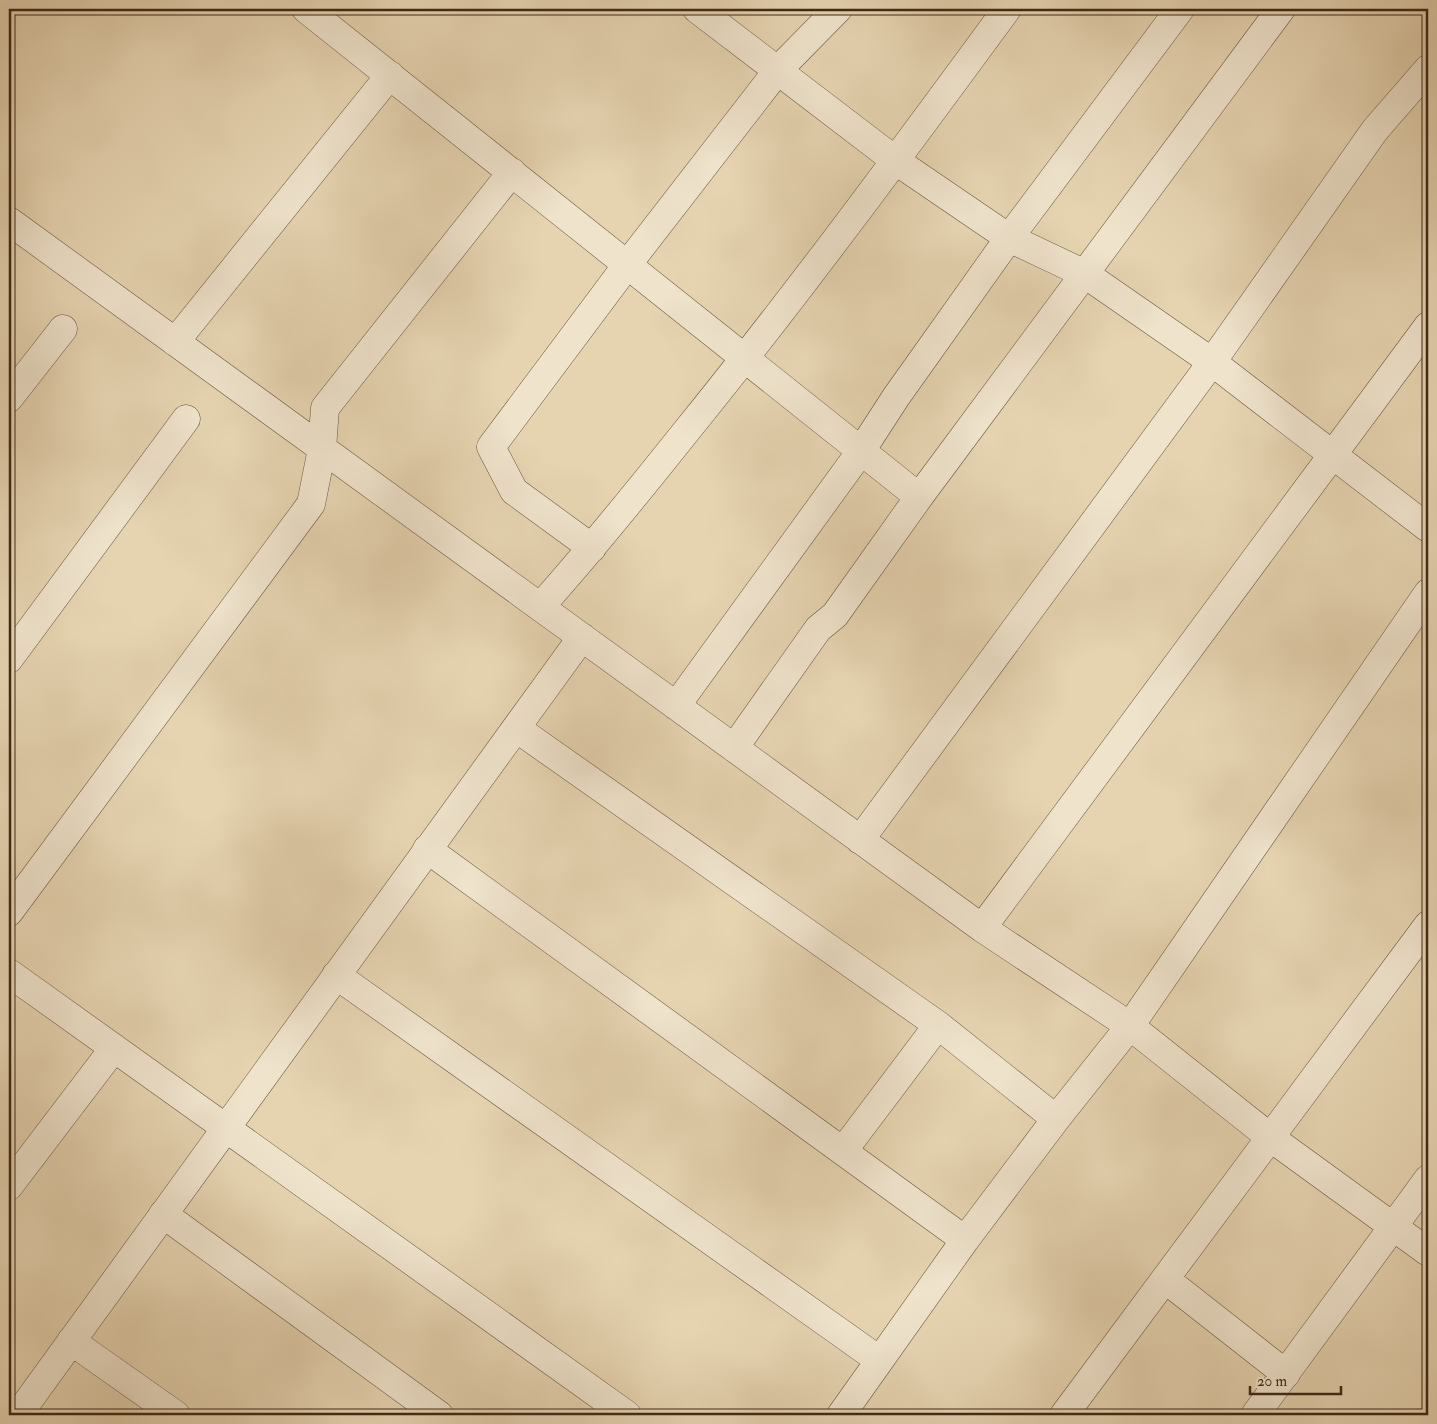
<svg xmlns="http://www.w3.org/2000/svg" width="1437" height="1424" font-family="'IM FELL Double Pica',serif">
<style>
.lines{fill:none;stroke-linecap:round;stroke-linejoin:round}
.minor-casing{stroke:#68543e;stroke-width:29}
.minor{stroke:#efe3cc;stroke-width:28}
</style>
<rect width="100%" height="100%" fill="#e6d4b1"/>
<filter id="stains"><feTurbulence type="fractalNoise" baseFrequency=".004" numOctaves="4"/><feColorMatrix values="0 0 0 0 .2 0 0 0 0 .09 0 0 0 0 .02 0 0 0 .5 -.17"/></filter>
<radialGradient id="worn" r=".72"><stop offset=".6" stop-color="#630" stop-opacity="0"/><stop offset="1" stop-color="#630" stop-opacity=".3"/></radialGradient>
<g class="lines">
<g class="minor-casing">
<path id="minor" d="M306,9L919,497
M697,9L896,161L1009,238L1085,274L1212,362L1428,528
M9,221L982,928L1130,1026L1271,1138L1428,1252
M175,342L390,75
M9,398L63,329
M592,548L514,491L491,447L627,265L778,70L838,9
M540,607C590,551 637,493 684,434C796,296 902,152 1007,9
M9,659L186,419
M676,706L861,451L896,397L1009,238L1180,9
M516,728L938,1025L1056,1119
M734,748L818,629L835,615L919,497L1281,9
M860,840L1212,362L1375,130L1428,69
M427,849L965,1240
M9,912L311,504L322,449L325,408L512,172
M982,928L1428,326
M9,973L627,1415
M336,975L879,1360
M843,1151L938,1025
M9,1186L114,1048
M163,1214L439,1415
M1165,1279L1286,1374
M71,1341L176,1415
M18,1415L582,637
M841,1415L965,1240L1056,1119L1130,1026L1428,593
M1064,1415L1428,925
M1255,1415L1428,1179"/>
</g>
<use href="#minor" class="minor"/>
</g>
<rect width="1437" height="1424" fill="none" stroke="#e6d4b1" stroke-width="30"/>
<rect x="10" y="10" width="1417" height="1404" fill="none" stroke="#3e2918" stroke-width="2.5"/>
<rect x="15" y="15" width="1407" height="1394" fill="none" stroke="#3e2918"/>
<path d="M1250 1386v8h91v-8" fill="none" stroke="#3e2918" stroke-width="2.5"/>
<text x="1257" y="1386" font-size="15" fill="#3e2918" stroke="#efe3cc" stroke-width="4" paint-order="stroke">20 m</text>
<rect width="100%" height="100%" filter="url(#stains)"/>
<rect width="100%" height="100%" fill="url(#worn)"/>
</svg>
